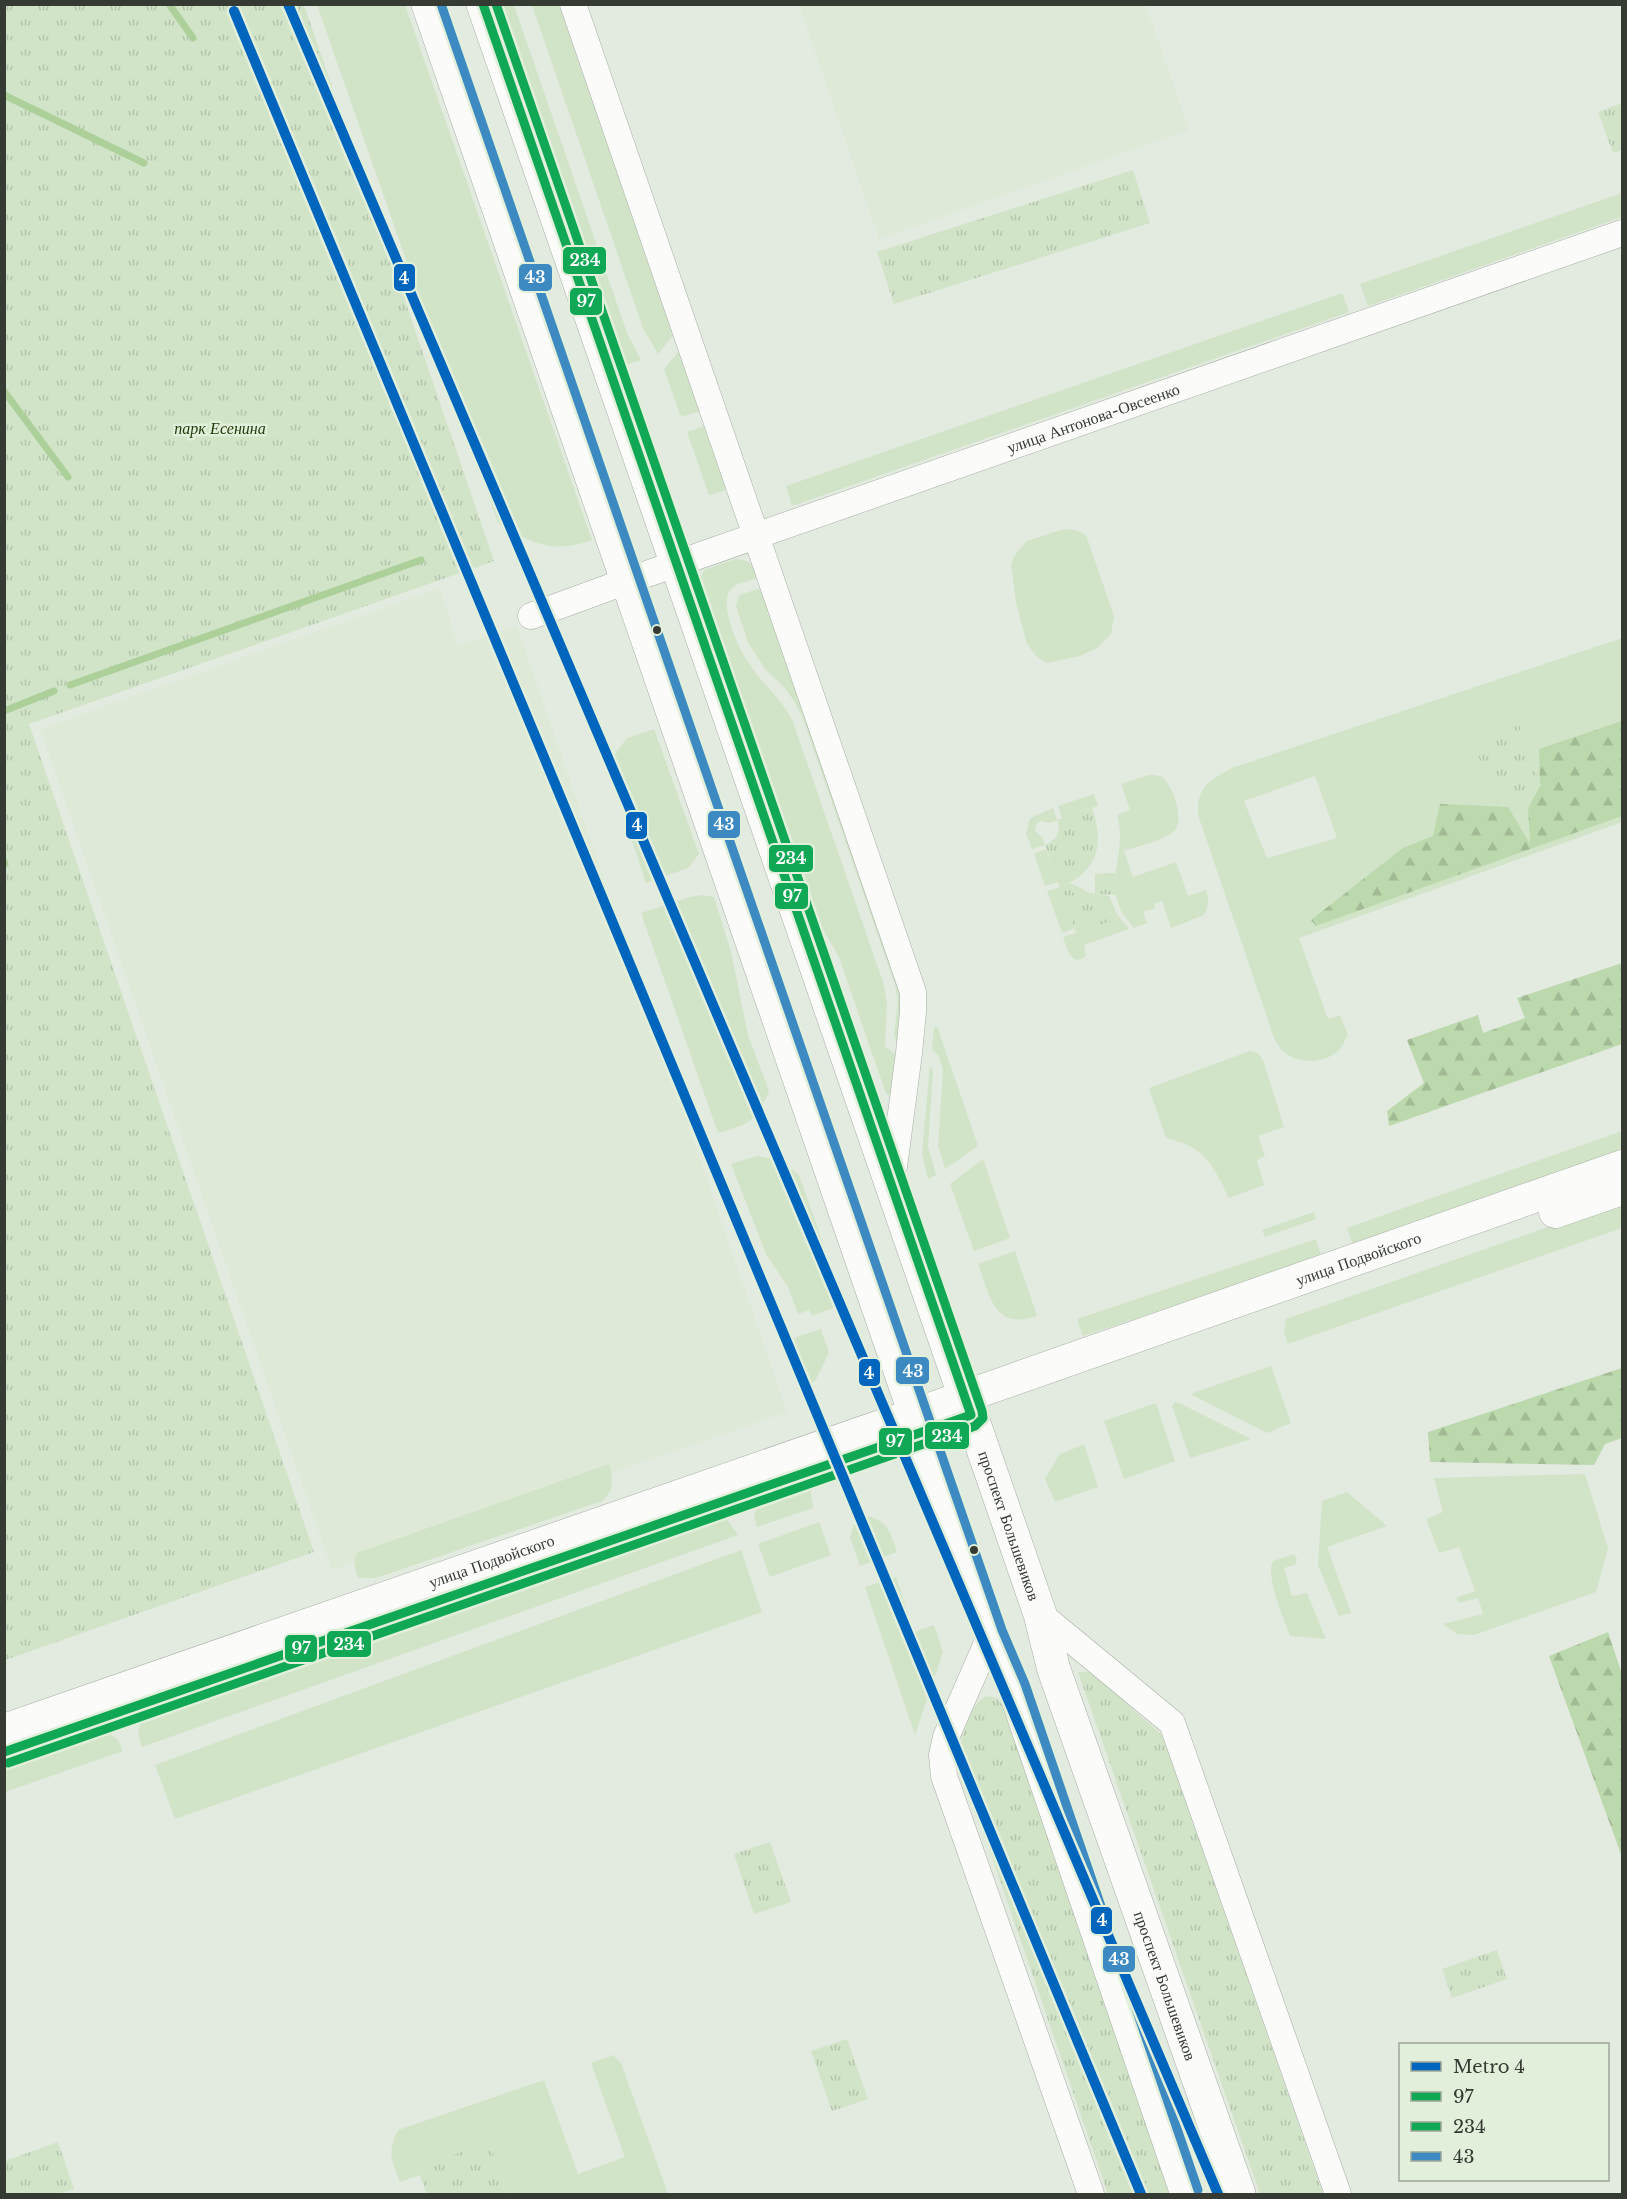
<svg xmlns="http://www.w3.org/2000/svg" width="1627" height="2199" font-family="'Libre Baskerville',serif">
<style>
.built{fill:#deead7}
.grass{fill:#d1e4c8;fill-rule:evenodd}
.forest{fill:url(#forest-firs)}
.park{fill:url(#park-tufts)}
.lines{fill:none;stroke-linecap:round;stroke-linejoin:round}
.stream{stroke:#adcf9a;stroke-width:7}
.minor-casing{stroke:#a8ada6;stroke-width:27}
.tertiary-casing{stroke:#a8ada6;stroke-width:33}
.primary-casing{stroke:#a8ada6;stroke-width:34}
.minor{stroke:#fbfcfa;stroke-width:26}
.tertiary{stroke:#fbfcfa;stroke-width:32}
.primary{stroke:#fbfcfa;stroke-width:33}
.bus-1-casing{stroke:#e2efdb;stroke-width:14}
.bus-2-casing{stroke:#e2efdb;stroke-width:14}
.bus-3-casing{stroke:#e2efdb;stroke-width:14}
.bus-1{stroke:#10a855;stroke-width:9}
.bus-2{stroke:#10a855;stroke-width:9}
.bus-3{stroke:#3d8ac2;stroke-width:9}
.metro-1-casing{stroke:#e2efdb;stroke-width:15}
.metro-1{stroke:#0065bd;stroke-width:10}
.bus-dot{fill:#353a33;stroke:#e2efdb;stroke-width:2}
.labels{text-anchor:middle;stroke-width:5;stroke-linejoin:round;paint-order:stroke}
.street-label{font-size:16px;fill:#353a33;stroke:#e2efdb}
.park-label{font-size:16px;font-style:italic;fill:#213e0c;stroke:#e2efdb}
.line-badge{stroke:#e2efdb;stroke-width:2}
.badge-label{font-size:16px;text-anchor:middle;font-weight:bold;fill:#fff}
</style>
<defs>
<pattern id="forest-firs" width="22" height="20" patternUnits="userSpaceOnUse" patternTransform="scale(1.5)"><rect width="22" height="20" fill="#bcd9ad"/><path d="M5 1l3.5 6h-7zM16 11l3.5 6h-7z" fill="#a2bb95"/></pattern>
<pattern id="park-tufts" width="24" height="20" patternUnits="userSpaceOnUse" patternTransform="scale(1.5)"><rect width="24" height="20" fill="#d1e4c8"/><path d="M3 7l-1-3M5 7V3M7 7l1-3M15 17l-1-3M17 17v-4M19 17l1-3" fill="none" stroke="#b4c4ac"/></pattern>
</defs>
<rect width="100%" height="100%" fill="#e3eae0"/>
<path class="built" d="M799,5H1146L1189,130L879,239Z
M440,588L458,645L517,626L787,1412L332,1570L40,729Z"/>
<path class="grass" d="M317,5H405L592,540C551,554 533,544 498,523Z
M495,5H514L627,333L641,360L621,367Z
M532,5H559L673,335L658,354L643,328Z
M1622,193V217L1368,306L1360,284Z
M1342,293L1349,312L792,506L786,486Z
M679,351L700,411L681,417L664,369Z
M704,426L726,490L709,495L687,432Z
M1064,529L1076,530L1086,535L1114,616L1111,634L1097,648L1080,656L1047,663L1037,657L1027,644L1016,602L1011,564L1015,555L1027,541Z
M735,559C749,559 754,565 758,578C750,581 738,582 732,588C717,601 738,648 748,662C762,685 780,695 793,722L884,985L887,1004L885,1046L897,1056L892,1094L889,1095L886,1094L839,957L809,905L698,583L704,570Z
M761,588L899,984L902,1001L898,1045L894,1035L898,1002L895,985L802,716L794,701L784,687L765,669L748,642L736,606L739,595Z
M1622,638V822L1299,938L1328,1019L1340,1015L1348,1035C1345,1040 1342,1047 1338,1051C1324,1064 1297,1064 1284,1052C1274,1043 1271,1029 1267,1017L1198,815C1197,786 1209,781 1232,768ZM1315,776L1337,838L1267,858L1244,801Z
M654,729L699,854L688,868L646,883L607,764L627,738Z
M1148,775C1155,775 1161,775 1165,780C1175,791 1185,822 1173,832C1163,841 1137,846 1124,851L1133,877L1176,862L1188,896L1206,890C1209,900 1209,905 1204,915L1171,928L1162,901L1154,904L1155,908L1143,912L1147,923L1134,928C1104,893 1118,878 1120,838C1120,831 1119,822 1117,815L1130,810L1121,784Z
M1094,794L1098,806L1062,818L1058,806Z
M1053,808L1057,820L1050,823L1040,821L1036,825L1035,831L1042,837L1045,845L1032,849L1026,833L1030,818Z
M1046,849L1058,882L1045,886L1034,854Z
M1070,883L1090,893L1109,896L1117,914C1096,908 1079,901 1064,885Z
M1060,887L1074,928L1062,933L1047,891Z
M702,895L714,897L731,952L748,1035L769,1091C756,1123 748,1124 718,1133L641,913L690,897Z
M1120,918L1129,929L1084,945L1086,956C1072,968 1067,948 1063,937Z
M937,1026L978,1146L945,1169L938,1145L943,1069L938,1055L932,1049L934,1028Z
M1250,1051L1258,1053L1263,1060L1284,1127L1258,1136L1265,1156L1257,1160L1264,1185L1229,1198C1211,1163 1207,1148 1166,1138L1149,1088Z
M930,1065L933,1072L928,1146L936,1175L928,1179L922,1153Z
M1622,1131V1152L1353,1245L1347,1228Z
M757,1156C775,1158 786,1164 799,1175L844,1304L812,1316L809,1310L798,1314L788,1287L766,1254L731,1164Z
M983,1159L1010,1238L974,1251L950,1184Z
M1622,1201V1228L1288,1344L1284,1333L1286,1319Z
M1314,1212L1316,1219L1265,1237L1262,1230Z
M1316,1239L1322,1257L1083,1336L1077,1319Z
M1015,1251L1037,1316C994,1331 990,1296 978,1264Z
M821,1329L829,1353L815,1381L799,1386L779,1343Z
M1271,1366L1291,1423L1267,1433L1190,1394Z
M1175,1402L1179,1403L1251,1439L1190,1458L1172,1406Z
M1156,1403L1175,1461L1124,1479L1104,1421Z
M1084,1444L1098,1487L1055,1502L1045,1479L1059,1455Z
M609,1464C613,1478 615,1490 602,1501L376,1578H359C354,1570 353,1561 357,1553Z
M1585,1474L1608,1548L1596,1592L1474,1635L1457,1634L1443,1624L1483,1614L1478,1598L1459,1603L1456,1598L1475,1591L1459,1547L1439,1553L1426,1519L1443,1512L1434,1478Z
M810,1486L813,1508L757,1527L754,1514L758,1505Z
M1347,1492L1387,1526L1327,1547L1351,1613L1339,1616L1318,1565L1322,1501Z
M857,1514C887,1519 888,1526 897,1552L860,1566L850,1537Z
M724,1515L738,1535L142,1747L138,1734L141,1720Z
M819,1522L831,1555L770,1577L758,1544Z
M741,1550L762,1612L175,1819L155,1765Z
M1294,1554L1297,1559L1295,1565L1284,1568L1292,1596L1307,1593L1326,1639L1290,1636C1284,1619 1265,1576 1273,1561Z
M896,1577L914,1632L934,1625L943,1652L915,1735L865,1587Z
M106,1731L118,1740L123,1751L5,1792V1766Z
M613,2055L621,2063L668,2194H508L488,2142L417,2169L420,2175L400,2182C391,2159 387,2153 398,2130L544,2080L578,2174L625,2157L591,2063Z"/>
<path class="forest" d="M1622,721V816L1316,926L1311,920L1403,848L1433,836L1440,804L1508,807L1530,844L1528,808L1540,786L1539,749Z
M1622,963V1044L1389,1126L1387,1111L1424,1083L1407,1040L1478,1015L1483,1033L1525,1018L1517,998Z
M1622,1368V1438L1605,1444L1594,1465L1430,1462L1428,1432Z
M1608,1632L1622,1674V1857L1549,1656Z"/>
<path class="park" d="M4,5H304L494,561L29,724L314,1552L5,1660Z
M1622,103V150L1613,153L1598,112Z
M1133,170L1150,223L894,304L877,252Z
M1519,725L1541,786L1495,802L1473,740Z
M1092,808C1104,842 1099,869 1065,885C1079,901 1096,908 1117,914L1120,918L1076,933L1045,845C1056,840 1062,832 1057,820Z
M1109,873H1115L1116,895L1095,894V874Z
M1078,1672H1091L1163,1736L1323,2194H1260Z
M986,1696L996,1698L1002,1704L1171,2194H1108L959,1761C960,1738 966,1709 986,1696Z
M770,1842L791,1902L754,1914L734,1854Z
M1497,1950L1507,1979L1452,1998L1442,1969Z
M847,2039L868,2099L832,2111L811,2051Z
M58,2142L74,2189L58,2194H7L5,2189V2161Z
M489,2142L508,2194H427L417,2168Z"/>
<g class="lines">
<path class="stream" d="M169,4L193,38
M4,95L144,163
M4,391L68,477
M70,685L421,560
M4,711L54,691
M4,861L5,864"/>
<g class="minor-casing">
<g id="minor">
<path d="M573,4L913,992V1012L909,1053L892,1182"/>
<path id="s1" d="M531,616L627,581L1622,233"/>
<path d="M1040,1614L1172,1723L1338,2194"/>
<path d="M991,1634L946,1737L942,1755L944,1776L1091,2194"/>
</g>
</g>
<g class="tertiary-casing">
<g id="tertiary">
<path d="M1555,1212L1622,1189"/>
<path id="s2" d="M4,1730L915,1414L1622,1166"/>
</g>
</g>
<g class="primary-casing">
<g id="primary">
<path d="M428,4L991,1634L1014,1688L1187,2194"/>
<path id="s3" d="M483,4L1040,1614L1054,1670L1239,2194"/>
</g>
</g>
<use href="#minor" class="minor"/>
<use href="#tertiary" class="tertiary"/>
<use href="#primary" class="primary"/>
<g class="bus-1-casing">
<path id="bus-1" d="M4,1752L971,1415L483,4"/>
</g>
<g class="bus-2-casing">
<path id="bus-2" d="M8,1763L975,1426L983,1418L982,1411L496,4"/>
</g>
<g class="bus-3-casing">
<path id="bus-3" d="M441,4L1002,1630L1025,1684L1198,2190"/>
</g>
<use href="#bus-1" class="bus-1"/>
<use href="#bus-2" class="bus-2"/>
<use href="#bus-3" class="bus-3"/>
<g class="metro-1-casing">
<path id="metro-1" d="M288,4L1218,2194
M234,11L1141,2194"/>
</g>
<use href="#metro-1" class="metro-1"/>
</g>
<g class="bus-dot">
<circle cx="657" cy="630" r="5"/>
<circle cx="974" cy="1550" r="5"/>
</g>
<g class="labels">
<g class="street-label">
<text dy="6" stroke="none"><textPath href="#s1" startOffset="596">улица Антонова-Овсеенко</textPath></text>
<text dy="6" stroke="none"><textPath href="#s2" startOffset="1434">улица Подвойского</textPath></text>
<text dy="6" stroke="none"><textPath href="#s3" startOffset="1610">проспект Большевиков</textPath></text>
<text dy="6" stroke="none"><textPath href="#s2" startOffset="516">улица Подвойского</textPath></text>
<text dy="6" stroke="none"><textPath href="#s3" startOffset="2096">проспект Большевиков</textPath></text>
</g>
<g class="park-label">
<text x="220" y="434">парк Есенина</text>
</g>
</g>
<g class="line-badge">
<rect x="562" y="246" width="45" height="29" rx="6" fill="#10a855"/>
<rect x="518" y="263" width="35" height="29" rx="6" fill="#3d8ac2"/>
<rect x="393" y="263" width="23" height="29" rx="6" fill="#0065bd"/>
<rect x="569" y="287" width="34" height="29" rx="6" fill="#10a855"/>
<rect x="707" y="810" width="34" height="29" rx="6" fill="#3d8ac2"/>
<rect x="625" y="811" width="23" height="29" rx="6" fill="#0065bd"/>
<rect x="768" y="844" width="46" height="29" rx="6" fill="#10a855"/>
<rect x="774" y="882" width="35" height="28" rx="6" fill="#10a855"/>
<rect x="895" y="1356" width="35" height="29" rx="6" fill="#3d8ac2"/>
<rect x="858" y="1358" width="23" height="29" rx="6" fill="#0065bd"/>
<rect x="924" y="1421" width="46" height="29" rx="6" fill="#10a855"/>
<rect x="878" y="1427" width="35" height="29" rx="6" fill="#10a855"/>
<rect x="326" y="1630" width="46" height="28" rx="6" fill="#10a855"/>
<rect x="284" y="1634" width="34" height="29" rx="6" fill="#10a855"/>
<rect x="1090" y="1906" width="23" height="29" rx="6" fill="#0065bd"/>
<rect x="1102" y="1945" width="34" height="28" rx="6" fill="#3d8ac2"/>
</g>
<g class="badge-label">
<text x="585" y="266">234</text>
<text x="535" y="283">43</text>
<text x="404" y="284">4</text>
<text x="586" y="307">97</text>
<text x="724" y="830">43</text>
<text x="637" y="831">4</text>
<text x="791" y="864">234</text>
<text x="792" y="902">97</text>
<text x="913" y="1377">43</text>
<text x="869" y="1379">4</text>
<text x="947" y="1442">234</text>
<text x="895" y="1447">97</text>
<text x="349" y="1650">234</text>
<text x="301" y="1654">97</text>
<text x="1102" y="1926">4</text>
<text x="1119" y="1965">43</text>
</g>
<rect width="1627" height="2199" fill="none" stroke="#353a33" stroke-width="12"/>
<rect x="1399" y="2043" width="210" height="138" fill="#e2efdb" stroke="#9da798" stroke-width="1.5"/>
<rect x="1411" y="2062" width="30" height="9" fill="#0065bd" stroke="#9da798" stroke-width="1.5"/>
<text x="1453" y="2073" font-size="18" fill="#353a33">Metro 4</text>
<rect x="1411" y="2092" width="30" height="9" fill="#10a855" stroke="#9da798" stroke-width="1.5"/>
<text x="1453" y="2103" font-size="18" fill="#353a33">97</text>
<rect x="1411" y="2122" width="30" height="9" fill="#10a855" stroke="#9da798" stroke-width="1.5"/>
<text x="1453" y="2133" font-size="18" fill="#353a33">234</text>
<rect x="1411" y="2152" width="30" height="9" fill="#3d8ac2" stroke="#9da798" stroke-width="1.5"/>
<text x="1453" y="2163" font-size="18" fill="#353a33">43</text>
</svg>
